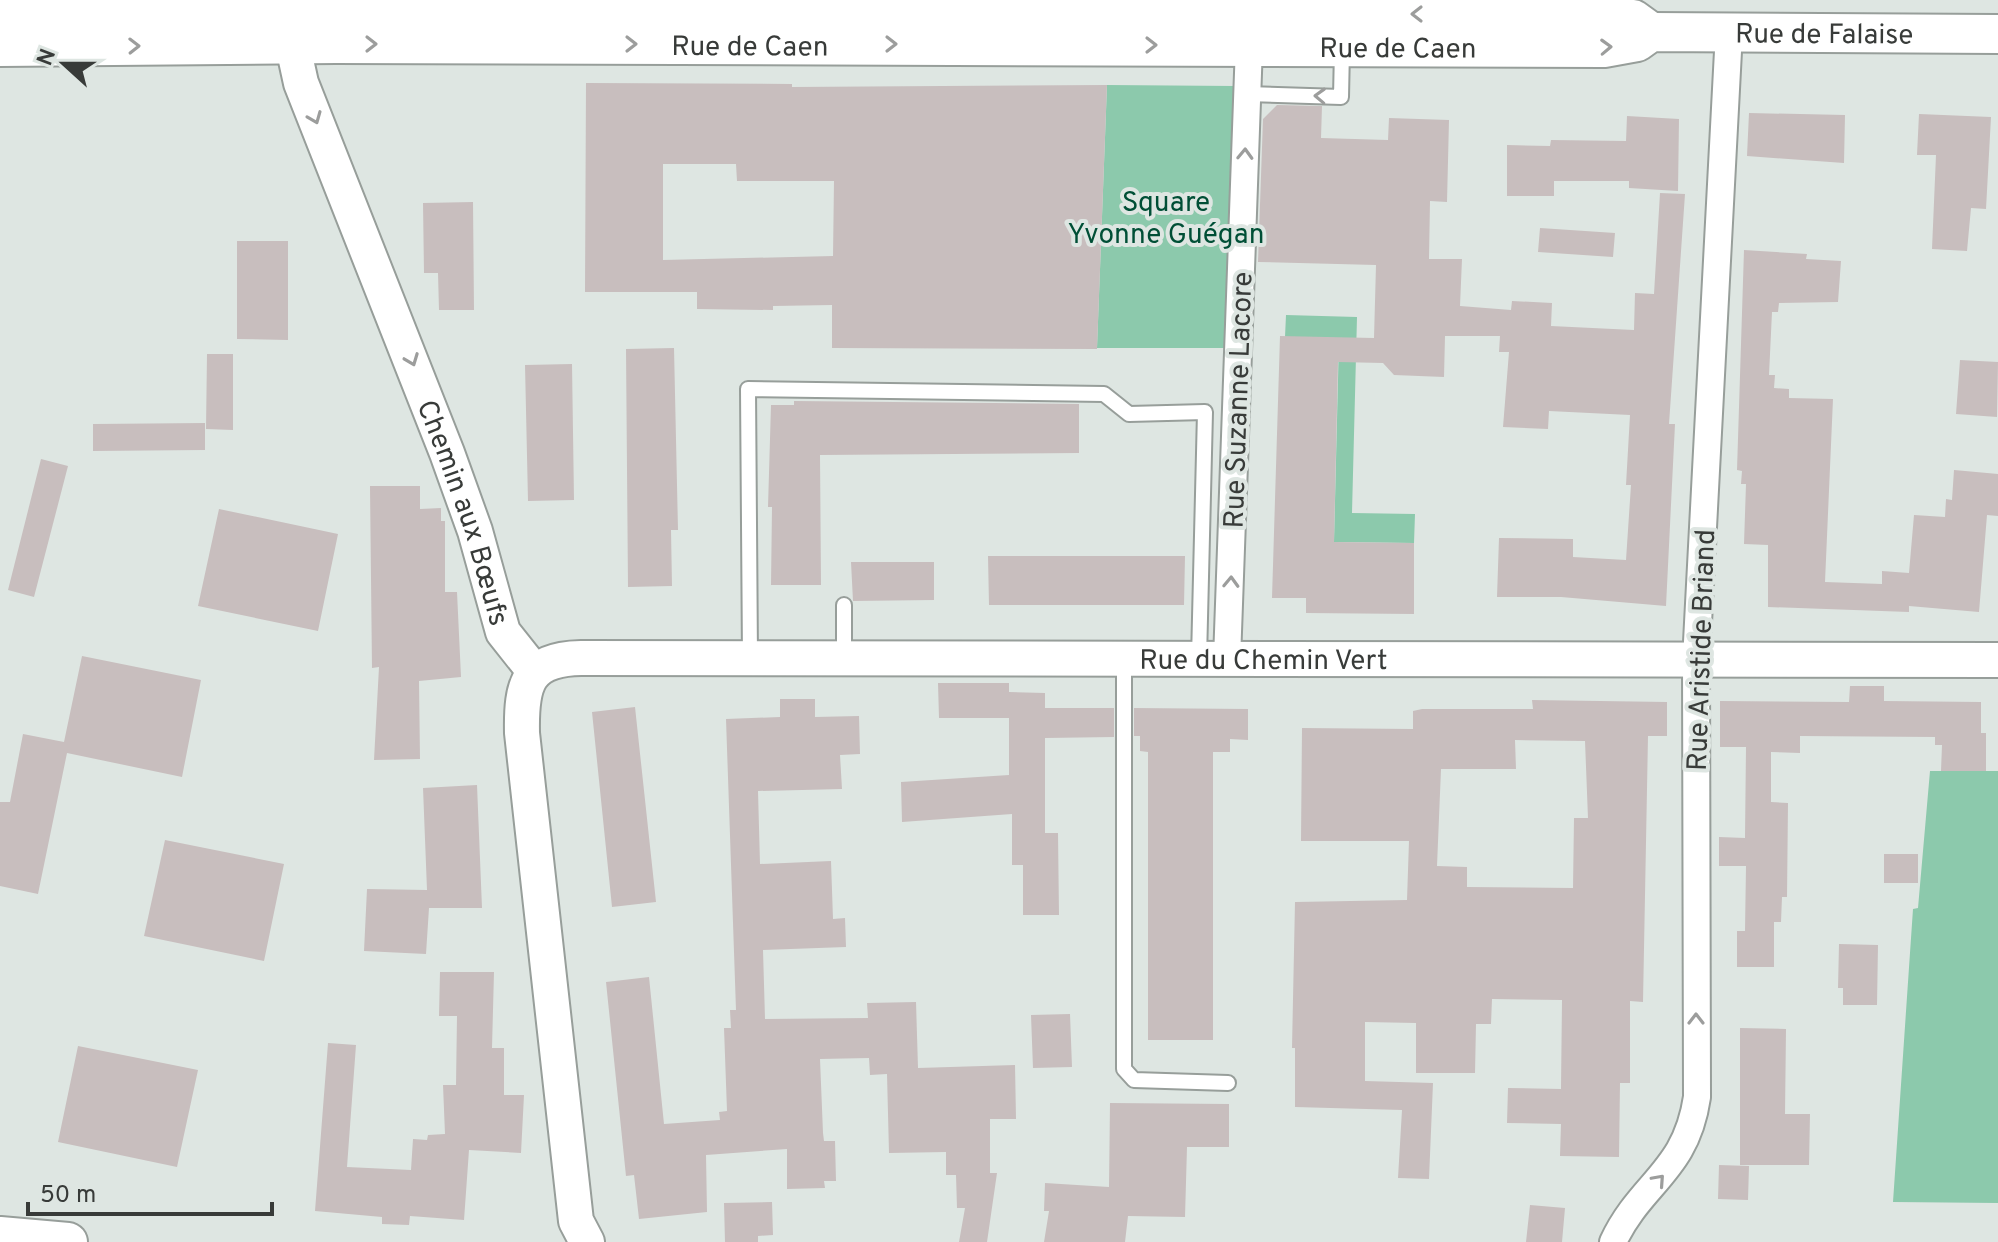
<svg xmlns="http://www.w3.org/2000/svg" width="1998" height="1242" font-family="Overpass,sans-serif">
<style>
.green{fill:#8cc9ac}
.building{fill:#c8bebe;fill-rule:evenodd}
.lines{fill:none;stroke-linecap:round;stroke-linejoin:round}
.service-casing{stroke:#979e9a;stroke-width:18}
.minor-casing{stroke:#979e9a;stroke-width:30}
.tertiary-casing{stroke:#979e9a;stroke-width:38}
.secondary-casing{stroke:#979e9a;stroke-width:42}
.service{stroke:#fff;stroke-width:14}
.minor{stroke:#fff;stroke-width:26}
.tertiary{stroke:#fff;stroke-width:34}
.secondary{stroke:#fff;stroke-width:38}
.oneway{stroke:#9c9d9c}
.labels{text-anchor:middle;stroke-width:8;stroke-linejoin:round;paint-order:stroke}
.street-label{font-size:28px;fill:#383b39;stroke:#dee6e2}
.park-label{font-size:28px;fill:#004f36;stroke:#dee6e2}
</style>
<rect width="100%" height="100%" fill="#dee6e2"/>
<path class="green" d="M1107,85L1235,86L1225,348H1097Z
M1286,315L1357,317L1352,513L1415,514L1414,543L1334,542L1339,339L1285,337Z
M1930,771H1998V1203L1893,1202L1913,909L1918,908Z"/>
<path class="building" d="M586,83L792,84V87L1107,85L1097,349L832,348V305L773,306V310L697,309V292H585ZM663,164H736L737,181H834L833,256L663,260Z
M1277,105L1322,106L1321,138L1388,140L1389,118L1449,120L1447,202L1430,201L1429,259H1462L1460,306L1511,310L1512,301L1552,303L1551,326L1634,330L1635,293L1654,294L1660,193L1685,194L1669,424H1675L1666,606L1561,597H1497L1499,538L1573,539V557L1626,560L1631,485H1626L1630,415L1549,411L1548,429L1503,427L1509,352H1499L1500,336H1445L1444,377L1394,375L1383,363L1338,362L1334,542L1414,543V614L1306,613V598H1272L1280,336L1374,338L1376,265L1258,262L1263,119Z
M1749,113L1845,115L1844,163L1747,156Z
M1919,114L1991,117L1986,209L1971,208L1967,251L1932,249L1936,155H1917Z
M1627,116L1679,119L1678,191L1629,188V181H1554V196H1507V145L1550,146L1551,140L1626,141Z
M473,202L474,310H439L438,273H424L423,203Z
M1540,228L1615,233L1613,257L1538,252Z
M237,241H288V340L237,339Z
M1744,250L1807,254L1806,259L1841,261L1838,302L1779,303L1778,312H1772L1769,375H1775L1774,388L1789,389V398L1833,399L1825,582L1882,584V571L1909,573L1914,515L1945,517L1946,499L1952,500L1954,470L1998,474V516L1987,515L1979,612L1909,606V612L1768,607V545L1744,544L1746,484H1741L1742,471L1737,470Z
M674,348L678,530H671L672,586L628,587L626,349Z
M207,354H233V430L206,429Z
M1960,360L1998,362L1997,417L1956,414Z
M572,364L574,500L528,501L525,365Z
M794,401L1079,404V453L820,455L821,585H771L772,507H768L771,405H794Z
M205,423V450L93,451V424Z
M41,459L68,466L34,597L8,590Z
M370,486H420V509L441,508V521H445V592H457L461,677L419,681L420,759L374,760L379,667L372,668Z
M219,509L338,534L318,631L198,606Z
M988,556H1185L1184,605H989Z
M851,562H934V600L853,601Z
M82,656L201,680L182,777L67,753L38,894L0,886V802H10L23,734L64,742Z
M938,683H1009V692L1045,693V708H1114V737L1045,738V833H1058L1059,915H1023V865H1012V814L902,822L901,782L1009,775V718H939Z
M1850,686H1884V701L1981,702V733H1986V771H1941L1942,745H1935V737L1800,736V753L1771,752V802L1788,803L1787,897H1782L1781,922H1774V967H1737V931H1745L1746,866H1719V837L1745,838L1746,747H1720V701L1849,702Z
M780,699H815V717L859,716L860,754L840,755L842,789L758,791L760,864L831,861L833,919L845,918L846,947L763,950L765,1019L868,1018L867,1003L916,1002L918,1068L1015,1065L1016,1119H990V1173H997L987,1242H959L965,1208H957L956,1175H946V1152L889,1153L887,1074L870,1075L869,1058L820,1059L823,1133L824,1141H835L836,1181H824L825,1188L787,1189V1149L706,1155L707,1212L639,1219L634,1175L626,1176L606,982L649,977L664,1124L720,1120L719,1112L727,1111L724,1028H731L730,1010H736L726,719L780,717Z
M1532,700L1667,702V736H1648L1643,1002L1630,1001V1083H1620L1619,1157L1560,1156L1561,1124L1507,1123L1508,1088L1561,1089L1562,1000L1492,999L1491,1024H1476L1475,1073H1416V1023L1365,1022V1081L1433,1083L1429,1179L1398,1178L1402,1110L1295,1107V1048H1292L1295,902L1407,900L1409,841H1301L1302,728L1413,729V711L1422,709H1533ZM1515,740L1585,741L1588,818H1574L1573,888L1467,887V867L1437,866L1441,769H1516Z
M635,707L656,902L612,907L592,712Z
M1134,708L1248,709V740L1230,739V752H1213V1040H1148V752L1140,751V736H1134Z
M477,785L482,908H429L426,954L364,951L367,889L427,890L423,788Z
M165,840L284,864L264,961L144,936Z
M1884,854H1918V883H1884Z
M1839,944L1878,945L1877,1005H1843V988H1838Z
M440,972H494L492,1048H504V1095H524L521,1153L469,1150L464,1220L410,1216L409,1225L382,1224V1217L315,1211L328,1043L356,1045L347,1167L411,1170L413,1139L427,1140L428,1135L445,1134L443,1085H456L457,1016H439Z
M1070,1014L1072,1067L1033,1068L1031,1015Z
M1740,1028L1786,1029L1785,1114H1810L1809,1165H1740Z
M78,1046L198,1070L177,1167L58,1142Z
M1110,1103L1229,1104V1147H1187L1185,1217L1128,1216L1125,1242H1044L1049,1211H1044L1045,1183L1109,1187Z
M1719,1165L1749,1166L1748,1200L1718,1199Z
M772,1202L773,1235L758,1236V1242H725L724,1203Z
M1530,1205L1565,1208L1562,1242H1526Z"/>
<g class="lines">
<g class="service-casing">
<path id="service" d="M1247,94L1341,97L1342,49
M844,605V658
M750,658L748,389L1104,394L1129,414L1205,412L1199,659
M1124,660V1069L1134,1080L1228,1083"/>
</g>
<g class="minor-casing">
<path id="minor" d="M1227,660L1249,45
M1613,1242C1641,1182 1686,1172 1697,1097L1696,661L1729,32"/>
</g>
<g class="tertiary-casing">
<g id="tertiary">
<path id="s1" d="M289,28L301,83L447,453L475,531L503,632L534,671"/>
<path id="s2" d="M587,1242L576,1221L522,733C521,684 527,659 581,658L1998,660"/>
</g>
</g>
<g class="secondary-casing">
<g id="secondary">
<path d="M0,18L520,11L1523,14L1633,19L1651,32"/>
<path id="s3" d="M0,47L336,44L1604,48L1637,42L1651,32L1998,34"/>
<path d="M0,1236L68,1242"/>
</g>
</g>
<use href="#service" class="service"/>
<use href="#minor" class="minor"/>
<use href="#tertiary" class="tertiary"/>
<use href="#secondary" class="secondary"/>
</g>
<defs><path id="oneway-chevron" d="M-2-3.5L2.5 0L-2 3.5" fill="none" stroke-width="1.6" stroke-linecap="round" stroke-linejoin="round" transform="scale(2)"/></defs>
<g class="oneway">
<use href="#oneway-chevron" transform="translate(1417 14) rotate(180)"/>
<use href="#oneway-chevron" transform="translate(371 44)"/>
<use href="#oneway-chevron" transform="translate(631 44)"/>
<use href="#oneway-chevron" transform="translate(891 44)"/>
<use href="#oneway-chevron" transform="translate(1151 45)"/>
<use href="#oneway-chevron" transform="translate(134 46) rotate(-1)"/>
<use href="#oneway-chevron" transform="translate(1606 47) rotate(-2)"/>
<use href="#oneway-chevron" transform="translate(1320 96) rotate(-178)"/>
<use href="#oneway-chevron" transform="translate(315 118) rotate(68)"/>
<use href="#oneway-chevron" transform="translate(1245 154) rotate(-88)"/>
<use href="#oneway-chevron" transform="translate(412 360) rotate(69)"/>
<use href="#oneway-chevron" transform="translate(1231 582) rotate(-88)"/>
<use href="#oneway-chevron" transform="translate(1696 1019) rotate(-90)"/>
<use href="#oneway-chevron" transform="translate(1659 1180) rotate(-48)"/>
</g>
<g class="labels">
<g class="street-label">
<text dy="10" stroke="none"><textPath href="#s3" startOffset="1828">Rue de Falaise</textPath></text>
<text dy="10" stroke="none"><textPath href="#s3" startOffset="750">Rue de Caen</textPath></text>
<text dy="10" stroke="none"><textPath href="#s3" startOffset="1398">Rue de Caen</textPath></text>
<text transform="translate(1237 400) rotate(-88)" y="10">Rue Suzanne Lacore</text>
<text dy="10" stroke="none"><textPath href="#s1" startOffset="516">Chemin aux Bœufs</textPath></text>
<text transform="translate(1700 650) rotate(-88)" y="10">Rue Aristide Briand</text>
<text dy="10" stroke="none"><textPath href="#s2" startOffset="1310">Rue du Chemin Vert</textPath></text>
</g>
<g class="park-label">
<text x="1166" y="211">Square<tspan x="1166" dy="32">Yvonne Guégan</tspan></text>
</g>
</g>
<g transform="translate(64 64) rotate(291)" stroke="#dee6e2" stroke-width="6" paint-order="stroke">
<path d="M0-6L14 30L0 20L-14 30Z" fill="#383b39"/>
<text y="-12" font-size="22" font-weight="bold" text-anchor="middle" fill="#383b39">N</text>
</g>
<path d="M28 1202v12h244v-12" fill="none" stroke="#383b39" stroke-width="4"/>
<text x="40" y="1202" font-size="24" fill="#383b39" stroke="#dee6e2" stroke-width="6" paint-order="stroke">50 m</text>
</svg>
